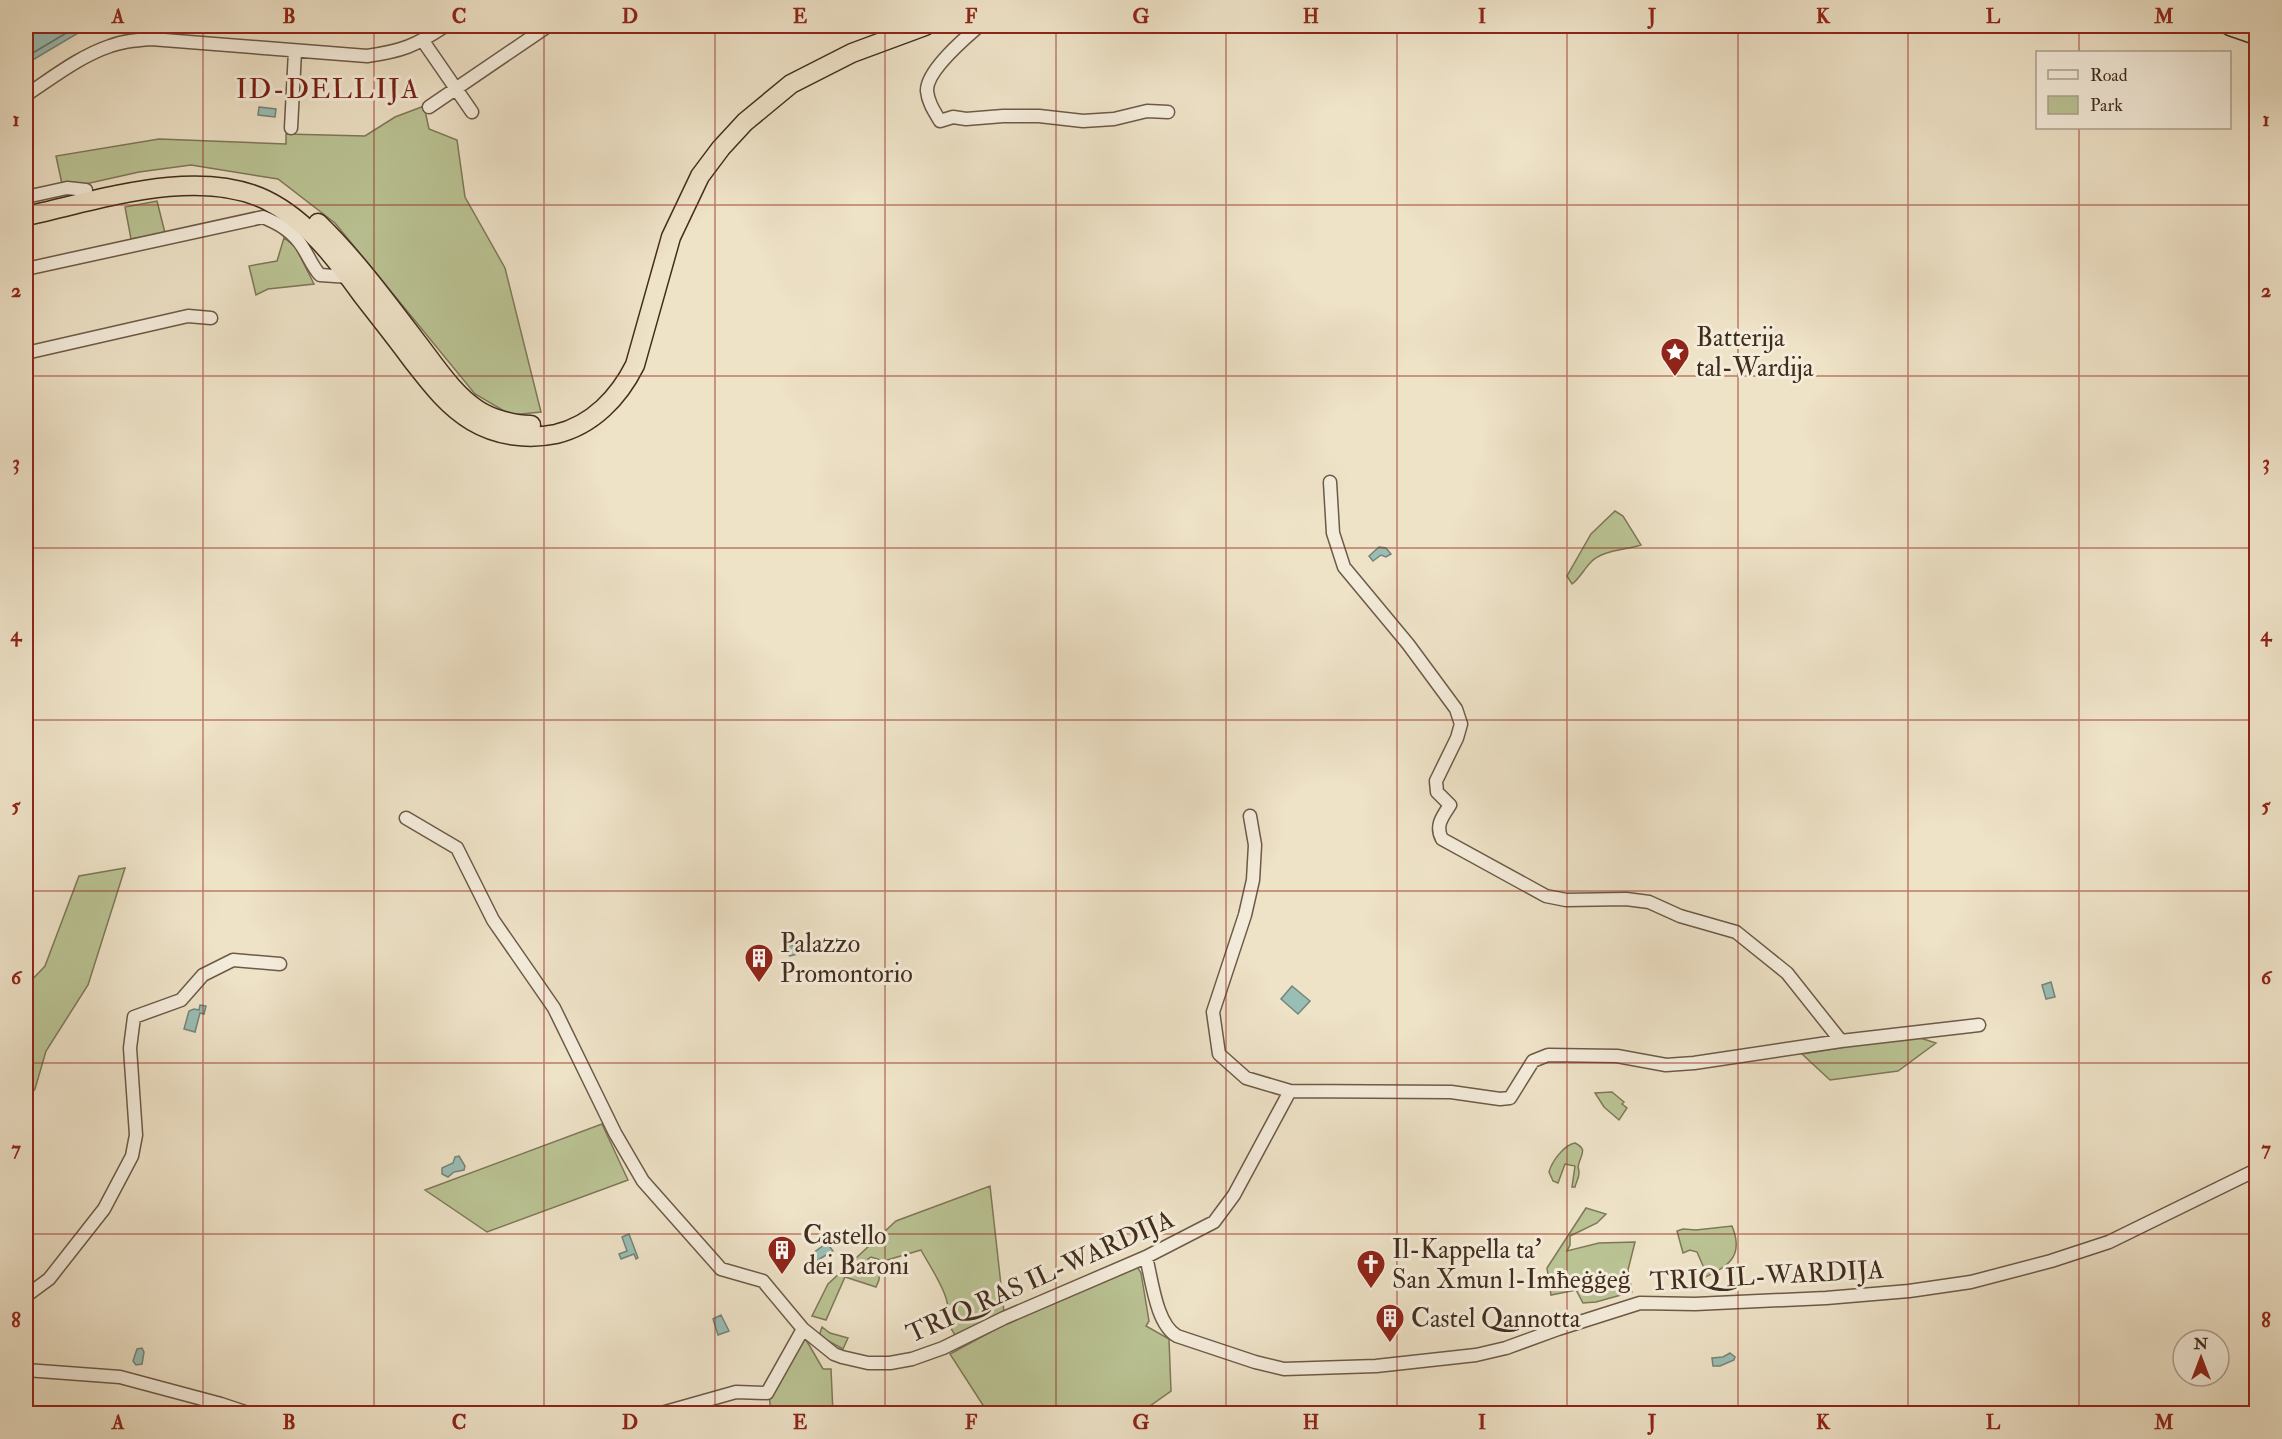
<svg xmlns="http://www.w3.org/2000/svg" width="2282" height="1439" font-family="'IM FELL Double Pica',serif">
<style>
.green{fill:#bac394;stroke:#7e7858;stroke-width:1.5}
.water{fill:#99beb6;stroke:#768479;stroke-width:1.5}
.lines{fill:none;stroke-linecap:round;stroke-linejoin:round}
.shore{stroke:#6e766a;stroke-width:1.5}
.minor-casing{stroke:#6d5a48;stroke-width:15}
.highway-casing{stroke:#422d1d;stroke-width:21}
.minor{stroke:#f4ecdb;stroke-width:12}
.highway{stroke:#eee2c7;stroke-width:18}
.grid{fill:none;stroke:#8f2418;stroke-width:1.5;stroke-opacity:0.55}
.labels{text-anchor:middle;stroke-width:6;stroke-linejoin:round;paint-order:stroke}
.poi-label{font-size:26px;fill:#422d1d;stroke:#f4ecdb;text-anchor:start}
.street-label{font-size:26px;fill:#422d1d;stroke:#f4ecdb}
.quarter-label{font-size:28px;letter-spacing:1.5px;fill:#7a1f14;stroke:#f4ecdb}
.neatline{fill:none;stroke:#8f2418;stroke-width:2}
.grid-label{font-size:20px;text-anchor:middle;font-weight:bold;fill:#8f2418}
</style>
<rect width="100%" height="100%" fill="#eee2c7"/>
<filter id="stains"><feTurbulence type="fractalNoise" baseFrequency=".00333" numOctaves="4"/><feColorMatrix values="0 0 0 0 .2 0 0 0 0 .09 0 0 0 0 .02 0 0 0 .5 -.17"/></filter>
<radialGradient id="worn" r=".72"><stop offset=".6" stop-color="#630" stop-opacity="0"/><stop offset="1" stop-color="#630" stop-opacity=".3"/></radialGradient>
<path class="green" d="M424,106L429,129L457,140L465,197L505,268L541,412L511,415L475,394L335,223L278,179L191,165L139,172L81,185L62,184L56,156L159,139L286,144V134L365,136L395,117Z
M157,201L165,233L131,239L125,207Z
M284,238L295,246L314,284L268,289L256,295L249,266L277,261Z
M1615,511L1623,516L1641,545C1626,550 1602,550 1591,562C1584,569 1580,578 1572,584L1567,576L1591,534Z
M125,868L88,985L46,1051L35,1089L26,1101V986L45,966L79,876Z
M1914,1036L1936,1043L1898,1071L1830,1080L1802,1054Z
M1612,1092L1624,1102L1622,1104L1627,1108L1619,1120L1604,1107L1595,1093Z
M602,1124L628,1180L487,1232L425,1190Z
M1575,1143C1587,1149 1582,1153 1579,1163C1577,1169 1579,1167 1579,1173C1579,1178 1576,1182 1575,1187H1572L1575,1166L1565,1164L1558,1183L1553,1181L1549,1172C1552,1161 1564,1145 1575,1143Z
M990,1186L1004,1312L955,1335L947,1322C955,1301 931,1269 921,1250L884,1261L871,1257L868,1259L880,1265L879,1280L876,1287L845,1277L826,1320L812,1316L828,1284L896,1221Z
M1586,1208L1606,1214L1597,1223L1570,1236V1245L1567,1251L1599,1243L1635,1242L1628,1270L1632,1292L1596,1302L1583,1303L1576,1290L1551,1295L1547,1268Z
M1732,1226C1746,1260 1724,1268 1697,1281L1695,1277L1704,1268L1697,1252L1690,1250L1683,1253L1677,1231L1683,1229L1696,1230Z
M1128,1268H1138L1141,1273L1149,1321L1146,1326L1169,1339L1171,1391L1140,1413H988L950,1354L1020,1316Z
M822,1327L830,1333L848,1338L843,1349L819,1336Z
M805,1338L823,1369H831L833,1413H771L769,1394L801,1339Z"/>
<path class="water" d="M26,26H90L26,64Z
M285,26H366L358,32Z
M259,107L276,109L275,117L258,115Z
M1379,547L1386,548L1391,554L1386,557L1381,555L1373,561L1369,556Z
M801,944L805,948L801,953L790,956L788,954V946Z
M2051,982L2055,997L2046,999L2042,985Z
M1292,986L1310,1001L1298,1014L1281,999Z
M200,1005L206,1006L204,1014L200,1013L195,1032L184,1029L189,1011L194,1009L199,1010Z
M459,1156L465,1166L464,1170L454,1172L448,1177L442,1174V1168L453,1163L455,1157Z
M629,1234L638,1258L636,1259L634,1254L621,1259L619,1254L627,1251L622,1237Z
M827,1243L833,1251L813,1263L810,1258L814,1255L813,1253Z
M721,1315L729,1331L718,1335L713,1319Z
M142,1348L144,1352L142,1364L136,1365L133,1361L137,1349Z
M1730,1353L1735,1357L1734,1360L1720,1366H1713L1712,1358L1723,1357Z"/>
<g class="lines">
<path class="shore" d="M26,57L78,26"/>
<g class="minor-casing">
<path id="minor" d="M979,26C965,38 926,71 927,91C928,102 934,111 940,121L953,117L966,119L1003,116H1039L1083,121L1114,119L1147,111L1168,112
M423,41L472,112
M26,95C52,78 80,56 110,46C123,41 137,40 151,39L367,56C402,51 415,46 445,26
M429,107L548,26
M291,128L295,51
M26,197L67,188L86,190
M26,269L263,217C277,223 289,229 299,242C307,252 311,265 320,275L350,277
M26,353L188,316L211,318
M1330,482L1333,533L1344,567L1408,644L1456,709L1461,724L1457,738L1436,781L1437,792L1450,805C1442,817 1435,826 1442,839L1546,896L1566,900L1626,899L1649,902L1680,916L1736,932L1787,973L1841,1041
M1250,816L1255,845L1253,880L1245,915L1213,1012L1219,1054L1246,1078L1290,1091L1451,1092L1500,1099L1510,1098L1533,1061L1548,1055L1617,1056L1666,1065L1694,1063L1841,1041L1979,1025
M406,818L457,848L493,920L554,1008L615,1133L643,1181L721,1269L763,1281L803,1329L834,1354L842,1357L868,1363H890L912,1359L943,1348L1004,1318L1146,1257L1214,1222L1234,1195L1290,1091
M1146,1257C1152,1280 1156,1324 1177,1336L1255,1362L1284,1369L1376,1366L1476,1355L1506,1348L1558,1329L1640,1303L1695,1304L1826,1298L1909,1291L1971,1282L2051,1261L2109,1242L2256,1170
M26,1296L49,1279L104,1209L132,1156L136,1135L130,1048L134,1017L181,1000L203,975L233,960L280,964
M26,1370L120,1377L221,1404L251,1414
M658,1414L736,1392L767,1393L803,1329"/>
</g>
<g class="highway-casing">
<path id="highway" d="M2230,26L2256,35
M26,216C97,201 196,166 266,200C307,220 336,259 362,295C379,317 396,338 412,360C430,383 447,406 472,421C497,436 528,440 556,434C593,425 619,397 635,365L671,237L700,176L721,148L745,122L791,84L852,53L925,26
M318,223C355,259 386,301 417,342C435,365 453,394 478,410C492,419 514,425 531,425"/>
</g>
<use href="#minor" class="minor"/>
<use href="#highway" class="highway"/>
</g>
<path class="grid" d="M203,26V1414M374,26V1414M544,26V1414M715,26V1414M885,26V1414M1056,26V1414M1226,26V1414M1397,26V1414M1567,26V1414M1738,26V1414M1908,26V1414M2079,26V52M2079,128V1414M26,205H2256M26,376H2256M26,548H2256M26,720H2256M26,891H2256M26,1063H2256M26,1234H2256"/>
<defs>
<g id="sight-pin" transform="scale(1.5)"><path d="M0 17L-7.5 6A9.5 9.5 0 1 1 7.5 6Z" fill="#8f2418" stroke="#f4ecdb"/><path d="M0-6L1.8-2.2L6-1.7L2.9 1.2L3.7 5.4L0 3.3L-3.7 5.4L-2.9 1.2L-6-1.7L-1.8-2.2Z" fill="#fff"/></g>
<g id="building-pin" transform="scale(1.5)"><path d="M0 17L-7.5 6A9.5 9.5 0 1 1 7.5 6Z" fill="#8f2418" stroke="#f4ecdb"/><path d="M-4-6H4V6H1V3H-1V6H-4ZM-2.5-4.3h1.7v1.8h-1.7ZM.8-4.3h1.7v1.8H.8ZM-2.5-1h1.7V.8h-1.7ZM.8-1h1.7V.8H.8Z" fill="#fff"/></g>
<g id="church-pin" transform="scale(1.5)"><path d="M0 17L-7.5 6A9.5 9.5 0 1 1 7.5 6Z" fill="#8f2418" stroke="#f4ecdb"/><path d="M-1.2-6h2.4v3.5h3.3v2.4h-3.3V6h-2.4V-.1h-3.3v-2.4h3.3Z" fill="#fff"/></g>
</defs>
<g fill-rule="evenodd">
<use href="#sight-pin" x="1675" y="352"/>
<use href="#building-pin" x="759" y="958"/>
<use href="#building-pin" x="782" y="1250"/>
<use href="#church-pin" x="1371" y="1264"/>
<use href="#building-pin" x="1390" y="1318"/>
</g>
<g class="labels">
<g class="poi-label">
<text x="1696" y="346">Batterija<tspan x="1696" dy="30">tal-Wardija</tspan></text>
<text x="780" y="952">Palazzo<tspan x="780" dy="30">Promontorio</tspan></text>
<text x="803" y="1244">Castello<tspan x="803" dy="30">dei Baroni</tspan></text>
<text x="1392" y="1258">Il-Kappella ta'<tspan x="1392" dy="30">San Xmun l-Imħeġġeġ</tspan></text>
<text x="1411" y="1327">Castel Qannotta</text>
</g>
<g class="street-label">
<text transform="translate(1767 1275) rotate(-3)" y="9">TRIQ IL-WARDIJA</text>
<text transform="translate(1040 1276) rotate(-24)" y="9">TRIQ RAS IL-WARDIJA</text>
</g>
<g class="quarter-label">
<text x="328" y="98">ID-DELLIJA</text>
</g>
</g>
<rect width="2282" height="1439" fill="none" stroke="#eee2c7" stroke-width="66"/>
<rect x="2036" y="51" width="195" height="78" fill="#f4ecdb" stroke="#ada08f" stroke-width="1.5"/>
<rect x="2048" y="70" width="30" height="9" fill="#f4ecdb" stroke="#ada08f" stroke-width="1.5"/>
<text x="2090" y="81" font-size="18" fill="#422d1d">Road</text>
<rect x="2048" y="96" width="30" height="18" fill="#bac394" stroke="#ada08f" stroke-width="1.5"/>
<text x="2090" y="111" font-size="18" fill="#422d1d">Park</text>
<g transform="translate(2201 1358)"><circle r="28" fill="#f4ecdb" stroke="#ada08f" stroke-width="1.5"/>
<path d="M0-4.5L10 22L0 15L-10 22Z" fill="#8f2418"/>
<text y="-9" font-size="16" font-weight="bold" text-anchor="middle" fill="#422d1d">N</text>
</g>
<rect x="33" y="33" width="2216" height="1373" class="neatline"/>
<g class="grid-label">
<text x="118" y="23">A</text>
<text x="289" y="23">B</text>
<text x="459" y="23">C</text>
<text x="630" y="23">D</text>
<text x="800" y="23">E</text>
<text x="971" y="23">F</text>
<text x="1141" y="23">G</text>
<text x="1311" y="23">H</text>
<text x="1482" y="23">I</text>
<text x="1652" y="23">J</text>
<text x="1823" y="23">K</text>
<text x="1993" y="23">L</text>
<text x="2164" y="23">M</text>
<text x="16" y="126">1</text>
<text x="2266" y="126">1</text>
<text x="16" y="297">2</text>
<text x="2266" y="297">2</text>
<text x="16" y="469">3</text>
<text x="2266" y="469">3</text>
<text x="16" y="641">4</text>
<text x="2266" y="641">4</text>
<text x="16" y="812">5</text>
<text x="2266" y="812">5</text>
<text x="16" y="984">6</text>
<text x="2266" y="984">6</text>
<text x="16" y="1155">7</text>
<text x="2266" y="1155">7</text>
<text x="16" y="1327">8</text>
<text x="2266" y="1327">8</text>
<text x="118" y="1429">A</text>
<text x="289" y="1429">B</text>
<text x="459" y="1429">C</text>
<text x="630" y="1429">D</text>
<text x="800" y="1429">E</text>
<text x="971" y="1429">F</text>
<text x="1141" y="1429">G</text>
<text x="1311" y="1429">H</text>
<text x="1482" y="1429">I</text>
<text x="1652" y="1429">J</text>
<text x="1823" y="1429">K</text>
<text x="1993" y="1429">L</text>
<text x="2164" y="1429">M</text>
</g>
<rect width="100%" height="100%" filter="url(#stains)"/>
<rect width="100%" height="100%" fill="url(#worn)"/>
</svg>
